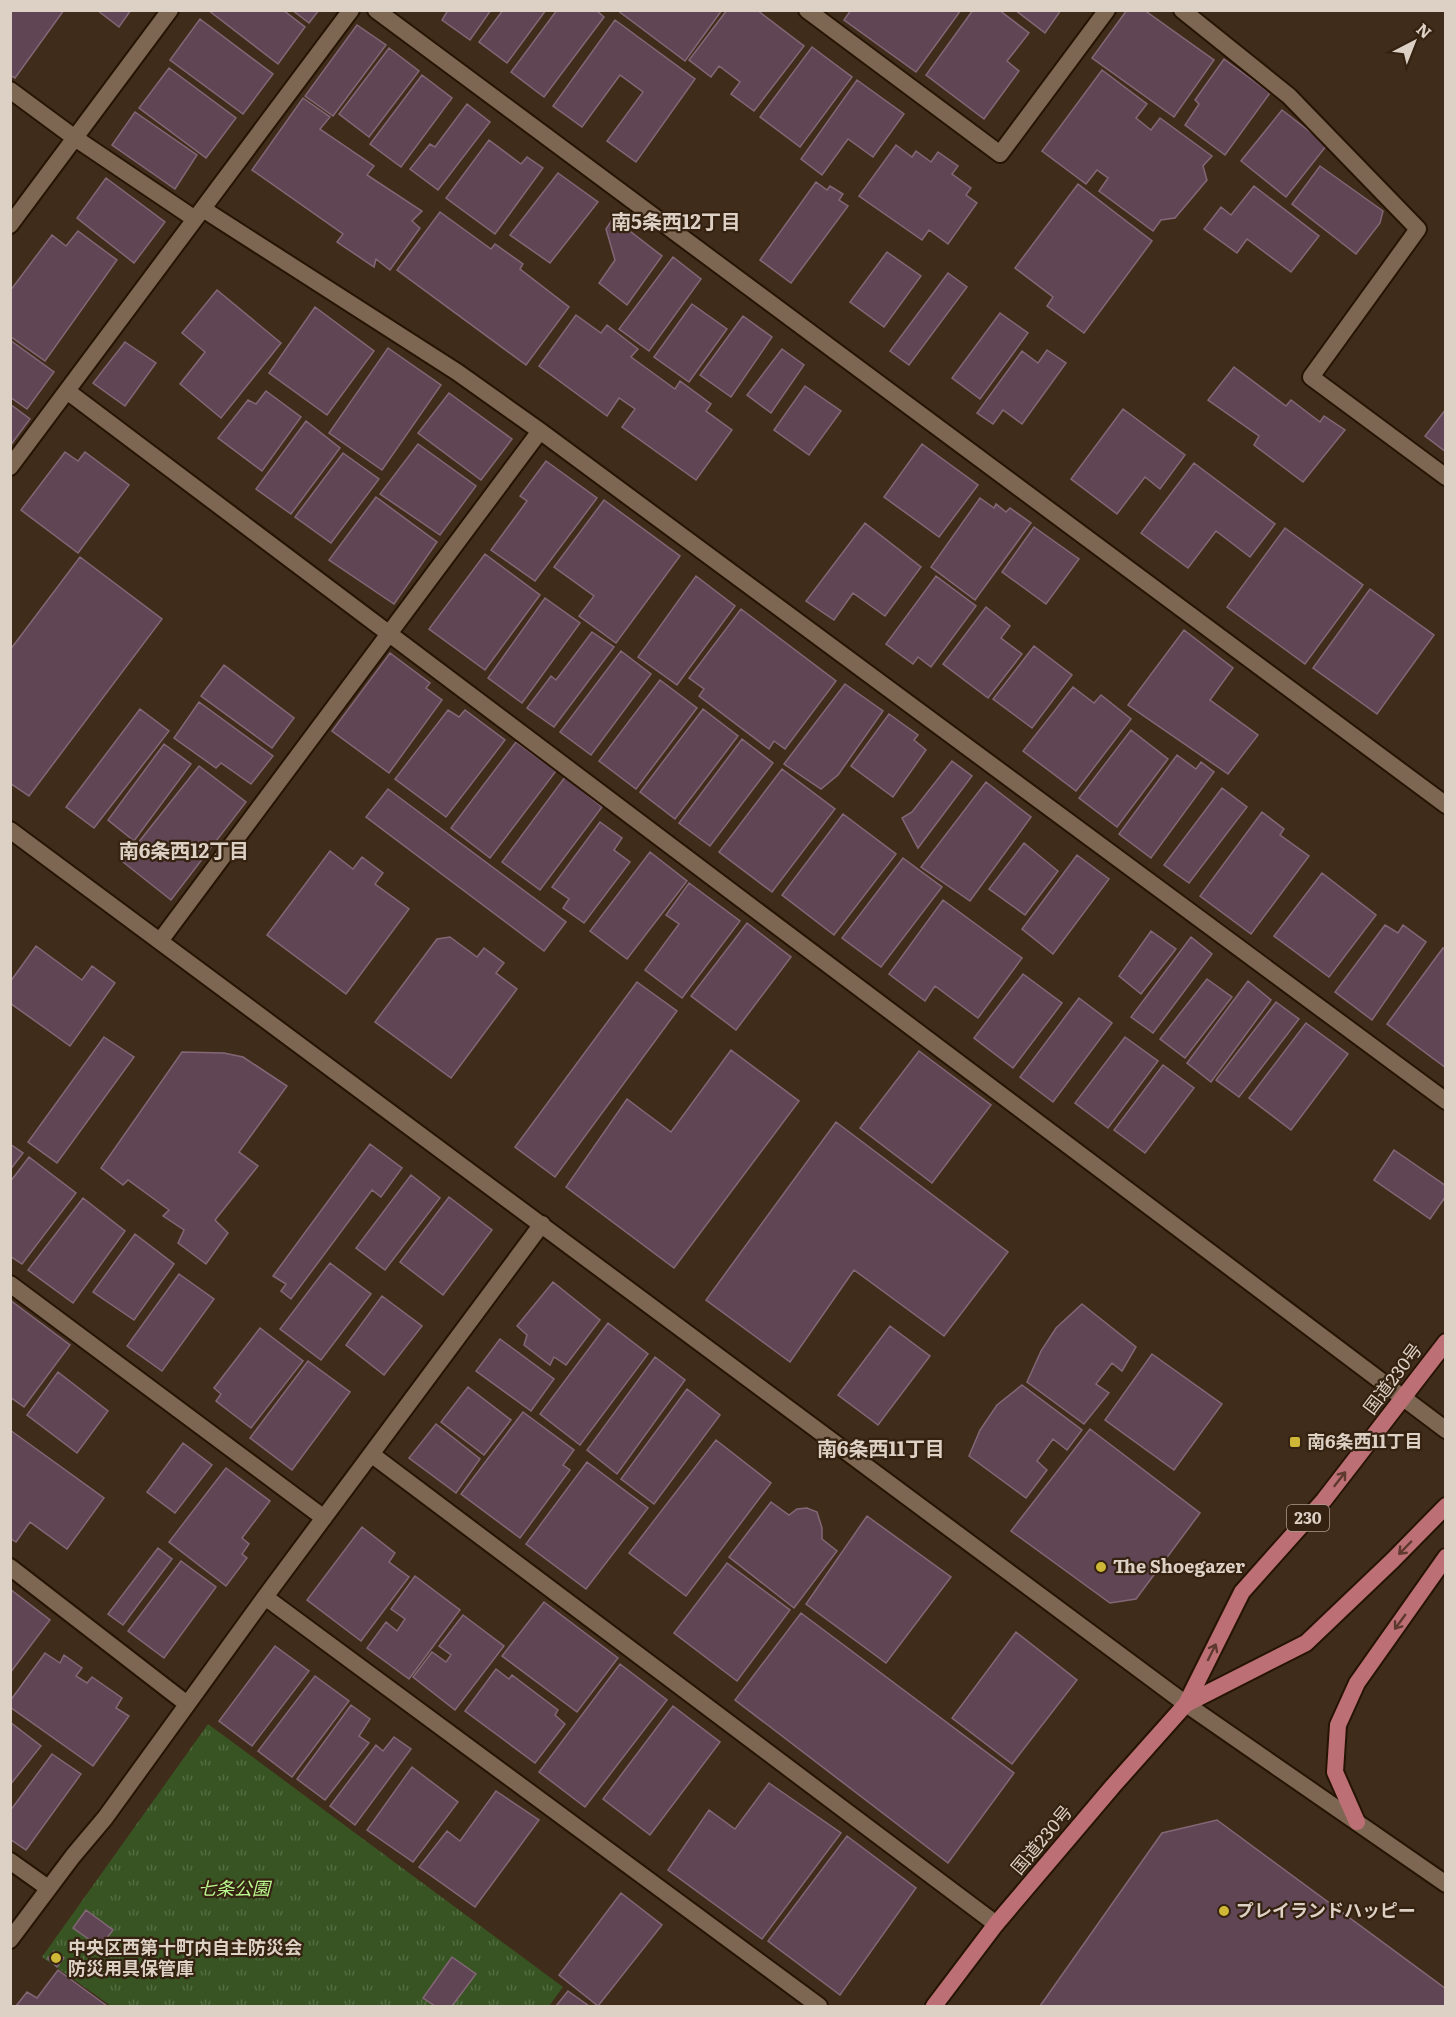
<svg xmlns="http://www.w3.org/2000/svg" width="1456" height="2017" font-family="Literata,'Noto Sans JP',serif">
<style>
.park{fill:url(#park-tufts)}
.building{fill:#604655;stroke:#836776;stroke-width:1.5}
.lines{fill:none;stroke-linecap:round;stroke-linejoin:round}
.minor-casing{stroke:#261403;stroke-width:20}
.tertiary-casing{stroke:#261403;stroke-width:20}
.trunk-casing{stroke:#261403;stroke-width:20}
.minor{stroke:#7d6753;stroke-width:16}
.tertiary{stroke:#7d6753;stroke-width:16}
.trunk{stroke:#bc6f74;stroke-width:16}
.oneway{stroke:#5e392e}
.poi-dot{fill:#cfb837;stroke:#352210;stroke-width:2}
.labels{text-anchor:middle;stroke-width:4.5;stroke-linejoin:round;paint-order:stroke}
.shield{fill:#352210;stroke:#ab9c8f;stroke-width:1.5}
.shield-label{font-size:16px;font-weight:bold;fill:#ddd0c5}
.street-label{font-size:18px;fill:#ddd0c5;stroke:#352210}
.poi-label{font-size:18px;font-weight:bold;fill:#ddd0c5;stroke:#352210;text-anchor:start}
.park-label{font-size:18px;font-style:italic;fill:#baf98f;stroke:#352210}
.neighbourhood-label{font-size:20px;font-weight:bold;fill:#ddd0c5;stroke:#352210}
</style>
<defs>
<pattern id="park-tufts" width="24" height="20" patternUnits="userSpaceOnUse" patternTransform="scale(1.5)"><rect width="24" height="20" fill="#385423"/><path d="M3 7l-1-3M5 7V3M7 7l1-3M15 17l-1-3M17 17v-4M19 17l1-3" fill="none" stroke="#546c41"/></pattern>
</defs>
<rect width="100%" height="100%" fill="#402c1a"/>
<path class="park" d="M208,1724L563,1987L549,2006H111L42,1957Z"/>
<path class="building" d="M10,10H64L15,78L10,75Z
M97,10H131L119,27Z
M208,10H283L305,27L278,64Z
M292,10H319L309,23Z
M448,10H491L470,40L442,20Z
M503,10H546L507,63L479,42Z
M557,10H596L604,17L544,97L511,72Z
M617,10H722L685,61Z
M727,10H757L804,46L754,111L731,94L740,82L719,66L711,77L689,60Z
M851,10H961L916,72L844,20Z
M973,10H999L1029,33L1007,61L1019,71L984,119L926,75Z
M1015,10H1061L1045,33Z
M1127,10H1144L1214,60L1174,117L1092,58Z
M200,19L273,74L243,114L170,60Z
M615,20L695,79L636,162L607,141L643,92L620,75L582,127L553,106Z
M357,25L386,45L333,116L305,96Z
M812,47L852,77L800,147L760,117Z
M389,48L419,71L369,137L339,114Z
M1224,59L1270,93L1225,155L1185,125L1199,104L1195,100Z
M169,68L236,118L206,158L139,108Z
M1102,70L1147,104L1136,118L1151,130L1160,118L1212,156L1203,166L1207,180L1175,218L1161,220L1153,231L1099,191L1108,178L1097,170L1086,184L1042,151Z
M422,75L452,98L401,167L370,144Z
M857,80L904,114L873,157L848,139L822,175L801,159Z
M303,98L330,117L320,129L374,166L367,175L422,211L412,221L420,228L390,270L376,259L374,267L337,242L343,234L252,170Z
M467,104L490,122L438,190L410,169L430,144L435,147Z
M1282,110L1327,145L1286,197L1241,161Z
M135,112L197,155L175,189L112,145Z
M489,140L521,164L527,157L543,168L495,234L446,198Z
M896,145L912,157L916,151L931,162L938,152L958,166L952,174L971,188L966,195L977,203L948,244L929,230L922,240L859,196Z
M1320,166L1383,211L1380,223L1356,254L1292,204Z
M558,173L598,202L550,263L510,235Z
M106,178L165,222L134,263L77,218Z
M816,182L827,190L830,186L843,194L839,200L848,206L791,283L760,260Z
M1078,184L1152,241L1084,333L1047,306L1053,297L1015,268Z
M1254,186L1319,236L1291,272L1247,239L1237,253L1204,229L1221,207L1231,215Z
M440,212L491,249L495,244L523,264L520,269L569,307L526,365L397,270Z
M613,218L662,256L627,305L599,283L615,260L606,229Z
M78,231L117,260L45,361L10,336V291L52,235L66,246Z
M887,252L921,276L884,327L850,302Z
M673,257L701,279L649,351L619,329Z
M948,273L967,287L909,365L890,351Z
M217,290L281,343L221,418L180,384L205,352L182,333Z
M692,304L727,329L689,382L654,357Z
M315,307L374,351L327,415L269,373Z
M1000,313L1028,333L980,399L952,378Z
M576,315L601,333L607,325L638,349L631,357L675,389L680,381L711,404L706,411L732,430L696,480L622,427L635,409L619,398L607,416L539,366Z
M743,316L772,337L731,397L700,375Z
M10,340L54,372L27,409L10,397Z
M125,342L156,363L125,406L93,383Z
M388,348L441,385L382,470L329,433Z
M782,349L804,365L771,413L747,395Z
M1047,350L1066,363L1022,424L1003,410L993,424L977,413L1022,351L1038,363Z
M1234,367L1286,406L1291,400L1320,422L1324,416L1345,430L1303,482L1254,445L1259,436L1208,400Z
M805,386L841,411L809,455L774,430Z
M266,391L301,417L262,471L218,438L248,400L256,404Z
M449,393L512,439L481,480L418,433Z
M10,404L30,419L10,446Z
M1123,409L1185,455L1160,489L1145,477L1117,514L1071,479Z
M1446,409V452L1425,436Z
M306,421L340,448L291,514L256,489Z
M418,444L476,486L440,535L380,494Z
M922,444L978,485L939,537L884,497Z
M65,452L78,461L85,452L129,485L78,553L21,510Z
M343,453L379,479L331,543L295,517Z
M546,461L597,498L535,581L491,550L527,501L520,496Z
M1194,463L1275,524L1250,557L1216,531L1188,568L1141,533Z
M376,497L437,542L394,604L329,560Z
M980,498L994,508L996,504L1006,512L1010,508L1031,523L975,600L931,567Z
M604,500L680,556L616,643L579,616L594,596L554,567Z
M865,523L921,567L885,616L853,593L834,620L806,601Z
M1034,527L1079,559L1046,604L1002,572Z
M1285,528L1363,585L1305,664L1227,607Z
M485,554L540,595L485,670L429,629Z
M80,557L162,619L29,796L10,783V650Z
M696,576L735,606L677,685L638,657Z
M936,576L976,606L931,667L918,657L913,664L886,644Z
M1370,589L1434,635L1377,714L1313,668Z
M545,598L580,623L522,703L488,678Z
M986,607L1010,626L1001,638L1022,654L988,698L943,664Z
M741,609L836,681L785,749L774,741L769,749L699,696L704,689L689,678Z
M1184,630L1233,668L1210,700L1258,735L1228,774L1128,705Z
M592,632L614,647L554,727L527,708L551,676L556,680Z
M1034,646L1072,675L1032,728L993,699Z
M621,651L651,674L591,755L560,732Z
M390,653L430,683L426,688L442,700L389,773L332,731Z
M224,665L294,718L272,748L201,696Z
M660,680L697,708L636,789L599,761Z
M845,684L883,711L838,775L821,789L784,764Z
M1073,687L1094,703L1101,695L1131,719L1076,791L1023,751Z
M199,702L273,756L251,784L221,763L216,768L174,738Z
M140,709L169,731L94,828L66,807Z
M703,709L738,736L675,819L640,792Z
M448,710L459,717L465,710L505,740L446,817L395,779Z
M889,714L918,735L914,740L926,750L893,797L851,766Z
M1131,730L1168,759L1117,827L1079,798Z
M742,739L773,763L710,846L679,823Z
M516,742L556,771L490,858L451,828Z
M164,744L191,764L134,841L108,820Z
M1177,755L1196,769L1201,762L1214,772L1151,858L1119,834Z
M952,761L972,776L918,848L902,818L912,812Z
M199,766L246,802L171,900L123,862Z
M782,769L835,809L772,892L719,852Z
M565,777L602,807L540,890L502,862Z
M986,782L1031,817L970,901L921,867Z
M1222,788L1247,807L1189,883L1164,865Z
M388,789L566,922L544,951L366,817Z
M1262,812L1284,829L1280,835L1309,856L1251,934L1200,896Z
M843,814L896,854L834,935L782,895Z
M600,822L622,838L614,850L630,862L584,923L563,908L569,899L552,887Z
M1024,843L1058,871L1025,915L989,889Z
M330,851L353,869L362,857L383,873L375,884L409,909L346,994L267,935Z
M650,852L687,881L627,959L590,931Z
M1077,855L1109,879L1053,954L1022,929Z
M903,858L942,887L881,967L842,938Z
M1322,873L1376,915L1329,977L1274,936Z
M689,883L740,921L682,998L645,970L679,924L666,915Z
M943,900L1022,958L978,1018L935,986L925,1001L889,974Z
M747,923L791,957L736,1030L691,996Z
M1385,925L1398,933L1403,925L1426,942L1372,1020L1335,992Z
M1151,931L1176,949L1141,994L1119,976Z
M450,937L477,957L484,948L504,963L496,973L517,989L451,1078L375,1022L437,939Z
M1191,937L1212,954L1153,1033L1131,1017Z
M36,946L82,980L92,966L115,983L70,1046L10,1003V982Z
M1443,948L1446,949V1068L1387,1024Z
M1023,974L1062,1003L1013,1068L974,1038Z
M1207,979L1232,997L1185,1058L1160,1039Z
M1248,981L1271,1000L1211,1082L1187,1063Z
M637,982L677,1011L555,1177L515,1147Z
M1079,998L1112,1023L1053,1102L1020,1077Z
M1276,1002L1299,1019L1239,1097L1216,1080Z
M1306,1023L1348,1054L1291,1130L1249,1098Z
M104,1037L134,1057L57,1163L28,1142Z
M1125,1037L1158,1061L1108,1128L1075,1103Z
M731,1050L799,1101L674,1268L566,1187L627,1099L671,1132Z
M919,1051L991,1105L932,1183L860,1128Z
M182,1052L224,1053L243,1057L287,1086L239,1152L258,1166L215,1220L228,1233L206,1264L178,1243L184,1230L163,1216L169,1210L128,1180L123,1185L101,1168Z
M1163,1065L1194,1088L1145,1153L1114,1130Z
M836,1122L1008,1252L944,1336L854,1270L790,1362L706,1300Z
M10,1144L23,1153L10,1170Z
M370,1144L402,1168L381,1197L372,1190L291,1299L281,1291L286,1284L273,1276Z
M1394,1150L1446,1186V1196L1430,1219L1374,1180Z
M29,1157L76,1193L22,1264L10,1256V1182Z
M411,1175L440,1198L385,1270L356,1248Z
M449,1197L492,1230L443,1295L400,1262Z
M83,1198L125,1231L73,1303L28,1270Z
M135,1234L174,1264L134,1320L93,1292Z
M330,1263L371,1294L321,1360L280,1329Z
M179,1274L214,1299L162,1371L127,1346Z
M553,1282L600,1320L566,1365L554,1357L550,1365L524,1345L527,1335L517,1326Z
M382,1296L422,1326L384,1375L346,1345Z
M10,1300L70,1345L24,1407L10,1397Z
M1082,1304L1136,1347L1122,1371L1112,1363L1096,1384L1109,1393L1084,1424L1027,1382L1041,1351L1056,1328Z
M608,1323L648,1354L580,1445L540,1414Z
M890,1326L930,1356L878,1425L838,1395Z
M260,1328L303,1361L251,1428L216,1401L221,1394L214,1388Z
M500,1339L554,1379L531,1411L476,1371Z
M1152,1354L1222,1404L1174,1470L1105,1420Z
M655,1357L685,1380L617,1474L587,1450Z
M308,1361L350,1392L292,1470L250,1438Z
M58,1372L108,1411L77,1453L27,1415Z
M1022,1385L1082,1430L1067,1450L1053,1439L1037,1461L1047,1470L1026,1498L969,1456L980,1430L997,1405Z
M468,1387L511,1420L484,1455L441,1422Z
M687,1389L720,1415L654,1504L621,1479Z
M523,1412L574,1450L563,1465L570,1470L520,1538L461,1494Z
M436,1424L480,1459L456,1493L409,1458Z
M1090,1429L1200,1513L1136,1599L1110,1603L1011,1531Z
M10,1430L104,1498L67,1549L30,1522L16,1542L10,1538Z
M716,1440L771,1483L686,1596L629,1553Z
M183,1443L212,1465L175,1513L147,1492Z
M587,1462L648,1508L586,1589L526,1544Z
M226,1468L270,1501L242,1538L249,1544L242,1554L247,1558L226,1586L169,1542Z
M771,1502L789,1515L797,1509L807,1508L817,1512L822,1528V1539L837,1551L794,1608L729,1557Z
M867,1516L951,1577L886,1663L806,1604Z
M362,1527L395,1553L389,1562L409,1577L361,1641L307,1600Z
M158,1548L172,1559L123,1625L108,1614Z
M181,1561L216,1587L164,1658L128,1631Z
M727,1563L790,1610L737,1681L674,1633Z
M415,1576L460,1610L409,1679L367,1648L386,1622L397,1631L405,1619L391,1609Z
M10,1589L50,1620L10,1673Z
M544,1602L618,1658L577,1712L502,1656Z
M801,1613L1014,1773L948,1863L735,1700Z
M463,1615L504,1646L455,1710L413,1677L432,1652L446,1662L451,1655L439,1646Z
M1016,1632L1077,1680L1012,1764L952,1718Z
M275,1646L309,1671L252,1746L219,1721Z
M45,1653L60,1663L64,1655L82,1668L76,1676L87,1683L92,1677L122,1698L116,1708L129,1716L93,1766L10,1707V1701Z
M620,1664L667,1700L585,1807L539,1772Z
M496,1669L509,1679L512,1675L558,1710L555,1715L565,1724L535,1763L465,1711Z
M315,1676L349,1701L292,1777L258,1751Z
M351,1705L370,1719L359,1736L369,1743L325,1800L297,1779Z
M673,1706L720,1742L650,1835L603,1799Z
M10,1722L41,1746L10,1785Z
M394,1737L411,1749L355,1825L330,1806L376,1745L383,1751Z
M52,1754L81,1774L26,1850L10,1839V1811Z
M412,1767L458,1802L413,1862L367,1830Z
M769,1783L841,1833L762,1939L668,1870L709,1810L735,1829Z
M496,1791L539,1820L475,1907L419,1867L447,1831L460,1841Z
M1217,1820L1446,1989V2006H1040L1162,1833Z
M847,1836L916,1888L840,1995L768,1941Z
M621,1893L662,1925L598,2006L559,1975Z
M86,1910L113,1930L100,1947L73,1928Z
M54,1951L64,1958L57,1967L48,1959Z
M452,1957L476,1974L452,2006H435L423,1998Z
M58,1970L107,2006H16L27,1992L37,1998Z
M568,1991L589,2006H556Z"/>
<g class="lines">
<g class="minor-casing">
<path id="minor" d="M376,10L1446,805
M807,10L1000,154L1107,10
M1182,10L1289,96L1418,229L1311,377L1446,477
M10,90L75,138L195,219
M203,209L457,372L540,431L1446,1101
M10,225L170,10
M67,391L1446,1430
M10,467L351,10
M160,941L540,431
M10,1284L324,1518
M371,1454L996,1924
M10,1567L187,1704
M265,1597L819,2006
M10,1861L48,1888
M10,1940L73,1856L105,1818L265,1597L542,1224"/>
</g>
<g class="tertiary-casing">
<path id="tertiary" d="M10,830L1186,1704L1446,1884"/>
</g>
<g class="trunk-casing">
<path id="trunk" d="M1186,1704L1306,1643L1393,1560L1446,1506
M1357,1822L1335,1772L1338,1725L1357,1683L1446,1557
M934,2006L996,1924L1113,1786L1186,1704L1242,1592L1324,1500L1446,1342"/>
</g>
<use href="#minor" class="minor"/>
<use href="#tertiary" class="tertiary"/>
<use href="#trunk" class="trunk"/>
</g>
<defs><path id="oneway-shaft" d="M-6 0H5M1.5-3L5.5 0L1.5 3" fill="none" stroke-width="1.6" stroke-linecap="round" stroke-linejoin="round" transform="scale(1.5)"/></defs>
<g class="oneway">
<use href="#oneway-shaft" transform="translate(1340 1479) rotate(-52)"/>
<use href="#oneway-shaft" transform="translate(1405 1548) rotate(134)"/>
<use href="#oneway-shaft" transform="translate(1400 1622) rotate(126)"/>
<use href="#oneway-shaft" transform="translate(1212 1652) rotate(-64)"/>
</g>
<g class="poi-dot">
<rect x="1289" y="1436" width="12" height="12" rx="3"/>
<circle cx="1101" cy="1567" r="6"/>
<circle cx="1224" cy="1911" r="6"/>
<circle cx="56" cy="1958" r="6"/>
</g>
<g class="labels">
<rect class="shield" x="1287" y="1505" width="42" height="26" rx="4.5"/>
<g class="shield-label">
<text x="1308" y="1524">230</text>
</g>
<g class="street-label">
<text transform="translate(1393 1379) rotate(-53)" y="6">国道230号</text>
<text transform="translate(1042 1840) rotate(-50)" y="6">国道230号</text>
</g>
<g class="poi-label">
<text x="1307" y="1448">南6条西11丁目</text>
<text x="1113" y="1573">The Shoegazer</text>
<text x="1236" y="1917">プレイランドハッピー</text>
<text x="68" y="1954">中央区西第十町内自主防災会<tspan x="68" dy="21">防災用具保管庫</tspan></text>
</g>
<g class="park-label">
<text x="234" y="1895">七条公園</text>
</g>
<g class="neighbourhood-label">
<text x="676" y="229">南5条西12丁目</text>
<text x="184" y="858">南6条西12丁目</text>
<text x="881" y="1456">南6条西11丁目</text>
</g>
</g>
<rect width="1456" height="2017" fill="none" stroke="#ddd0c5" stroke-width="24"/>
<g transform="translate(1414 42) rotate(42)" stroke="#352210" stroke-width="4.5" paint-order="stroke">
<path d="M0-4.5L10 22L0 15L-10 22Z" fill="#ddd0c5"/>
<text y="-9" font-size="16" font-weight="bold" text-anchor="middle" fill="#ddd0c5">N</text>
</g>
</svg>
